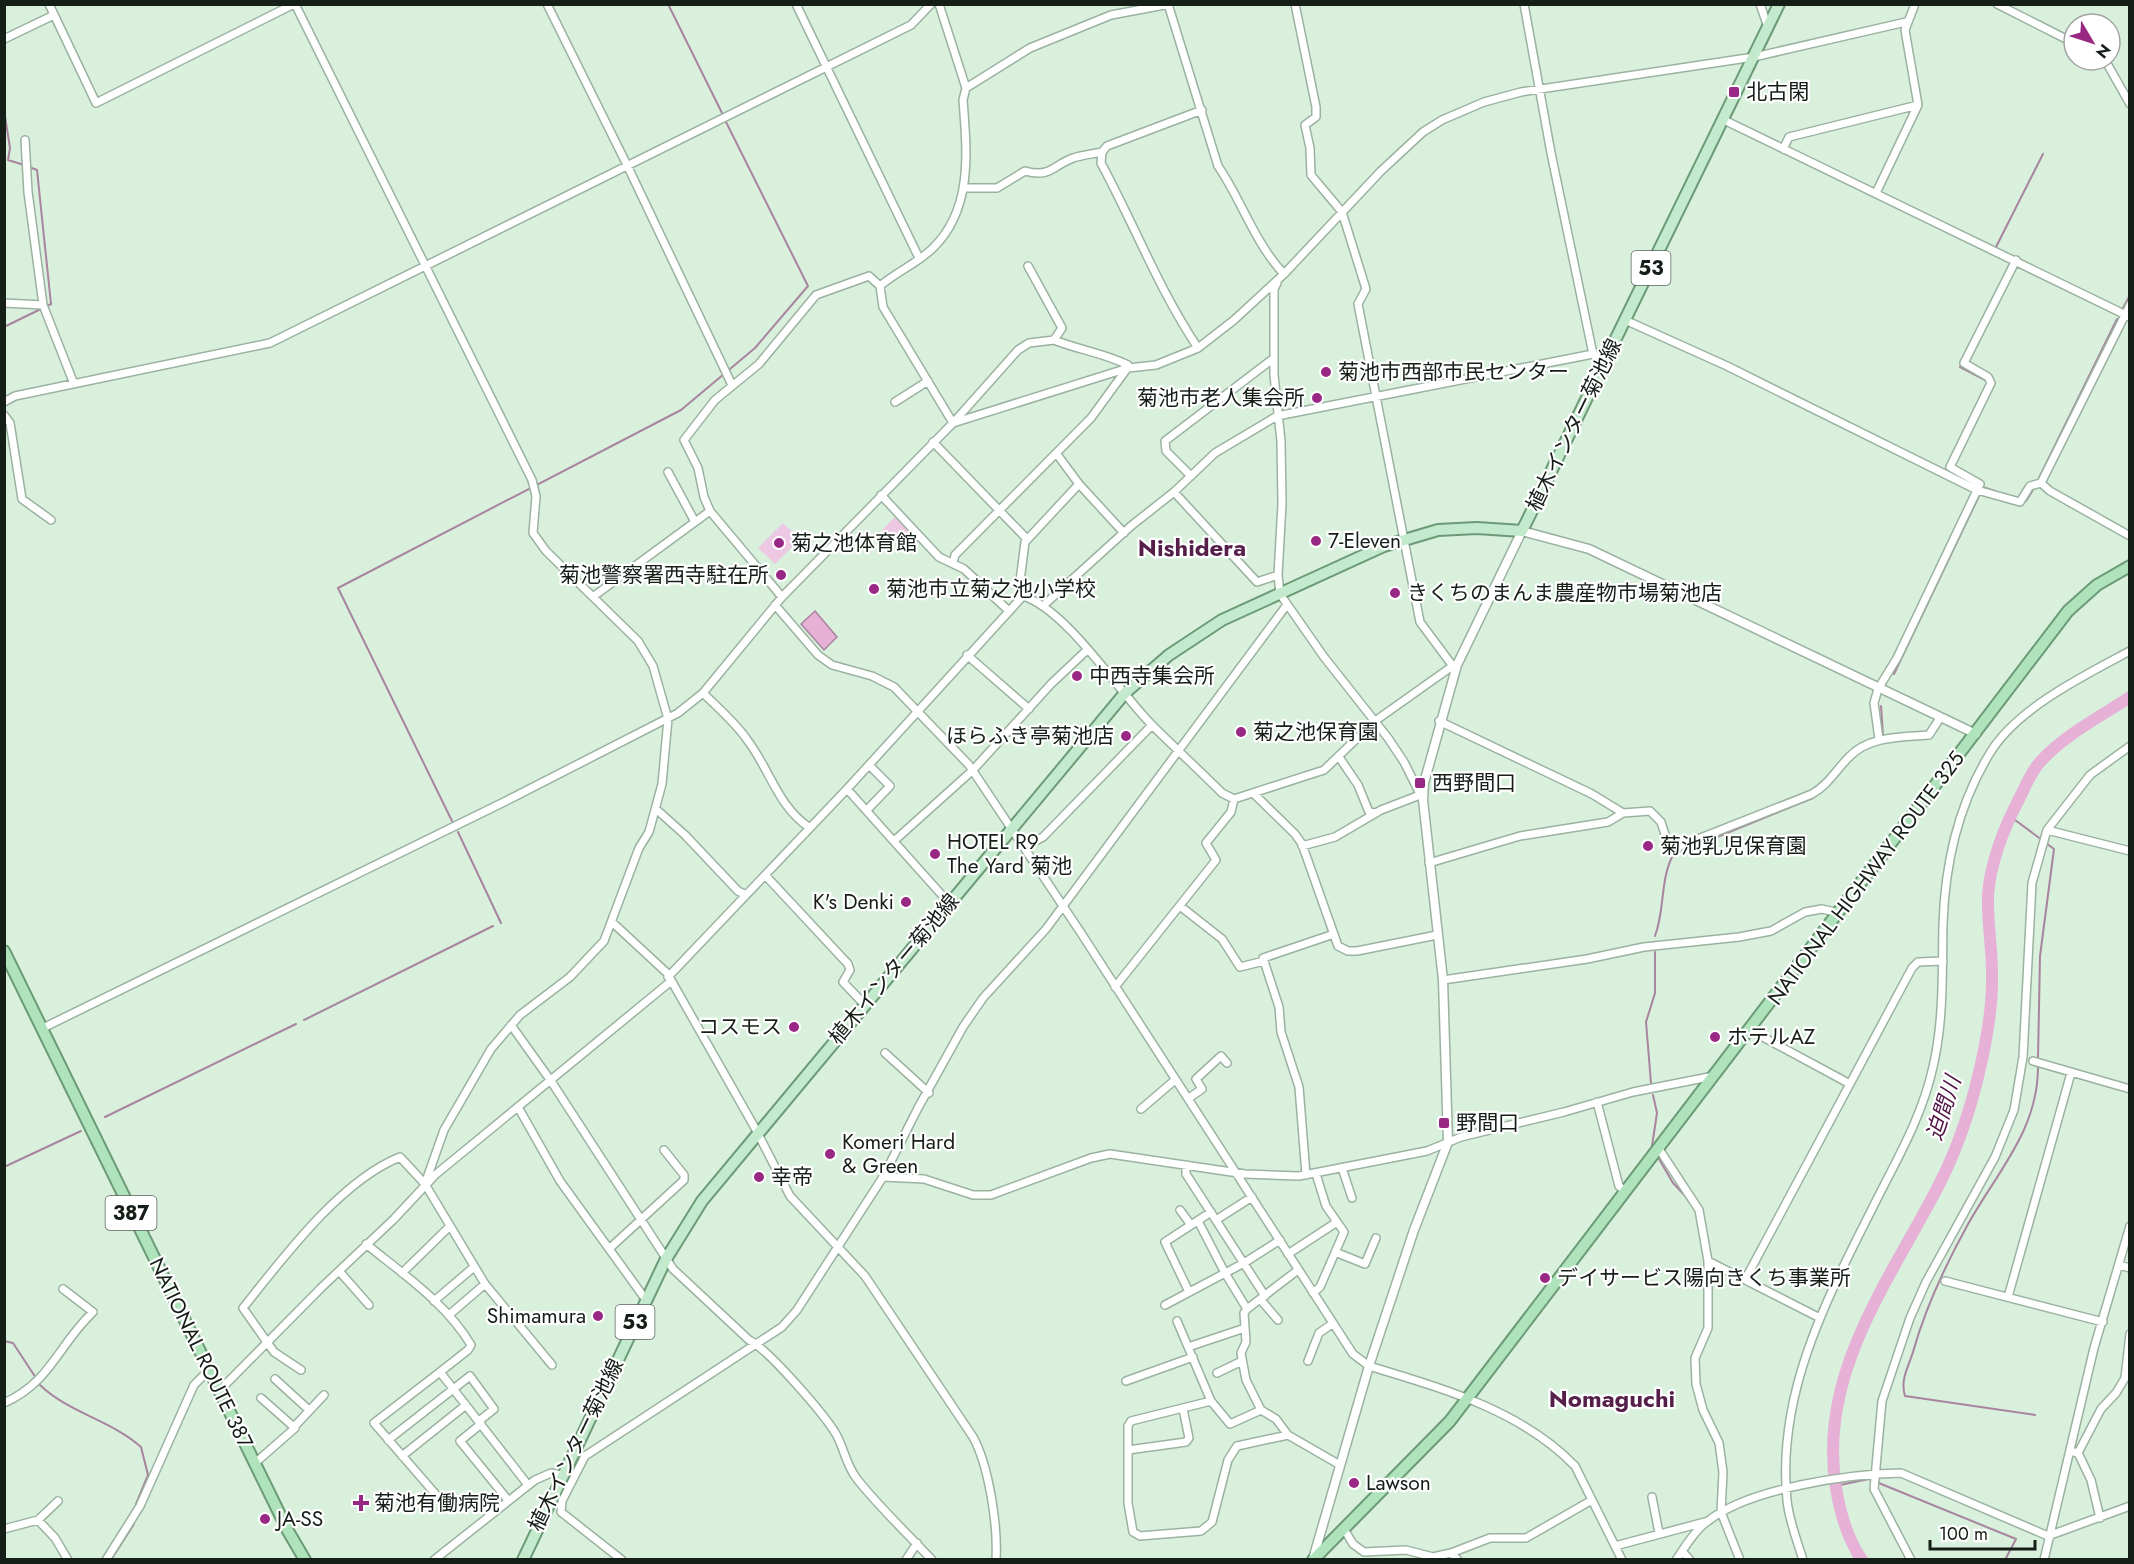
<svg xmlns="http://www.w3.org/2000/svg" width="2134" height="1564" font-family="Jost,'Noto Sans JP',sans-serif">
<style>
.green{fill:#ecc8e2}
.water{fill:#e6b0d7;stroke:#a8849e;stroke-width:1.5}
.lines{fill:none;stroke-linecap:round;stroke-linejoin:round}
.stream{stroke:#a8849e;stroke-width:2}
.river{stroke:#e6b0d7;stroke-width:12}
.minor-casing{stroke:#9cb2a0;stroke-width:10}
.tertiary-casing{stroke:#9cb2a0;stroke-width:11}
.primary-casing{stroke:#6c9a77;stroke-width:14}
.trunk-casing{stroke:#6c9a77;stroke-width:14}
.minor{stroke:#fff;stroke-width:7}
.tertiary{stroke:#fff;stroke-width:8}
.primary{stroke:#c3eacc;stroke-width:10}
.trunk{stroke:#afe3bb;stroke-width:10}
.poi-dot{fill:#992784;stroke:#fff;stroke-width:2}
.labels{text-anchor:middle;stroke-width:4.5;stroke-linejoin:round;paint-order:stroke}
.shield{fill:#fff;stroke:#5c625d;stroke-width:1.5}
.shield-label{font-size:20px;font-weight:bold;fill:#161e18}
.poi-label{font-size:21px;fill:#161e18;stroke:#fff;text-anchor:start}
.street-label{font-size:21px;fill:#161e18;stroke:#fff}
.water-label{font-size:22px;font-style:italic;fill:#521446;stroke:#fff}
.quarter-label{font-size:24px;font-weight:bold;fill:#561f4a;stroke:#fff}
</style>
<rect width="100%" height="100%" fill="#d9f0dd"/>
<path class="green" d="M899,513L923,537L907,554L882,530Z
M783,523L800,539L775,564L758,548Z"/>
<path class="water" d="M815,611L837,637L824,650L801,624Z"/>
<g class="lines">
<path class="stream" d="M668,4L723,115
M4,110L10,148L8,160L24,165
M1996,247L2043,154
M2123,308L2130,295
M4,327L51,304L37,170L29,167
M1962,362L1960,367L1987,381
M1947,467L1945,470L1962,477
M2039,478L2117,319
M1983,487L2003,494
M2023,500L2026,501L2034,488
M1894,674L1979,496
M1881,706L1883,735
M2011,817L2054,849L2040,956L2038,1059
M452,821L338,588L681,410L755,348L808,286L725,120
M458,832L501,923
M1655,936C1665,910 1660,879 1673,855L1813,798L1840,772
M304,1020L493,926
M1651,1083L1646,1022L1655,993V952
M105,1117L296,1024
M1652,1146L1657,1113L1653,1095
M1659,1159L1673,1183L1689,1200
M4,1167L81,1131
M4,1341L13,1343L36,1378
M40,1385C69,1413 111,1420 141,1447L148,1475L136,1504
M2035,1415L1905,1396C1900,1380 1908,1368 1913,1352C1925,1309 1945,1266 1967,1226C1996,1173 2039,1130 2038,1065
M1835,1486L1869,1479L2016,1539L2005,1560
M1718,1508L1719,1484
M111,1560L134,1524"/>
<path class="river" d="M1862,1560C1848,1540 1840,1512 1836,1488C1818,1379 1884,1288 1932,1198C1952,1162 1967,1121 1977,1081C1985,1049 1992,1014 1992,981C1993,953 1987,923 1988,895C1990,865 2003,830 2017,803C2024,790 2030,773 2040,762C2064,735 2100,717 2130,697"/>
<g class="minor-casing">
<path id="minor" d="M49,4L96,103L294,4
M295,4L532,480L536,496L533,533L546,551L638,641L653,666L668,719L662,784L649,832L639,848L604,941L570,977L520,1015L491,1049L444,1130L425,1184
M547,4L627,165L732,385
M796,4L919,258
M939,4L966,88L963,100C967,152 973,209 933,248C918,263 896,272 880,286L883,307L953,423
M1168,4L1218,166C1242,201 1254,242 1284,274
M1295,4L1316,107V117L1305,125L1310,148L1311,175L1342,212L1366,289L1358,304L1420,622L1452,665
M1524,4L1551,153L1593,354
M1760,4L1768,27
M1997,4L2074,43
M4,39L54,15
M2105,60L2130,104
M966,88L1030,48L1111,15L1170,4
M1724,120L2130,317
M25,140L28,192L43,305L74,384
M1783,149L1789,137L1918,105
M965,188H997L1025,171C1050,178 1052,166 1073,158C1082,155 1092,154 1102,152
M1876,193L1918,105L1905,30L1915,4
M1277,283L1274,289V375L1281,441L1282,504L1278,575L1280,594L1324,657L1388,738L1404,762L1423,800
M4,303L43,305
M1625,320L1727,366L1977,490L2020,502L2030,486L2041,483
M1054,340C1079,350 1104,353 1128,365V368
M1198,348C1159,290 1134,224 1101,163L1102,152L1107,146L1202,110
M4,402L15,396L270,343L911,25L931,4
M895,402L928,381
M4,415L10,423L22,499L51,520
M953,423L1128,368L1156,365L1198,348L1234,320L1284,274L1381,171L1423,132L1442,120L1484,102L1521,92L1754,57L1906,22
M933,442L1027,539
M1056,453L1079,484
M668,472L695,522
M1191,476L1166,451L1165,441L1274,358
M2041,483L2130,305
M2041,483L2050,491L2130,536
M1174,492L1257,582L1278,575
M881,495L939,557L964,569L1009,611
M953,563L955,555L1091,418L1126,370
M594,596L710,511
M1023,596C1067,610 1118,691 1152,725C1175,748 1199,770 1222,793L1234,799L1324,770L1375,721L1454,665
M782,597L710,511L704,497L698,468L684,440L715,400L759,364L816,295L869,276L880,286
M775,605L818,655L832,665L872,676L894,687L969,765L1081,933L1353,1354L1369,1366C1441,1388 1521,1410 1575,1466L1622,1560
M1044,605L1131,526L1174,492L1215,453L1277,416L1593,354L1605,362
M967,655L1029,709
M703,693C718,708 736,723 748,741C770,770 778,807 810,828
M1439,721L1592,794L1623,813
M1879,739L1874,703L1878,689L1897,658L1980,484L1950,467L1991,383L1988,377L1964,363L2016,260
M1339,757L1358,785L1369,812L1376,813
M847,789L949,903
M1254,794L1295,834L1302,844L1338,946L1348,951H1357L1437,935
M656,809L685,835L738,891L746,895
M867,810L890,786L869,765
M2047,830L2130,851
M894,841L973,770L1051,684L1087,650
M1302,846L1335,837L1381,810L1420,795
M1024,847L1043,837L1152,725
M1429,863L1520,836L1608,822L1623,813L1650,811L1661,822L1670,850L1812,794C1828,785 1836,770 1849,757C1869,736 1901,737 1929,735L1940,718
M765,875L848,964L850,970L843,982L864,1004
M1180,906L1222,939L1240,967L1264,961
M613,923L667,973L755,1128L790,1196L865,1276L973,1437C989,1466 998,1526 996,1560
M668,977L847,789L1023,596L1020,581L1025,542L1079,484L1124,533
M1443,980L1587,959L1644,947L1739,937L1771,931L1805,912L1822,909L1839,913
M1115,987L1216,860L1206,843L1231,812L1234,799
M511,1025L551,1081L673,1269L749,1340C768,1349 824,1414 836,1434C844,1448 846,1465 857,1479C879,1507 907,1533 932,1560
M43,1028L506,801L678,713L703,693L782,597L953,423L1018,350L1029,343L1054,340L1062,328L1028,266
M1750,1030L1850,1084
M885,1053L929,1093
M2033,1061L2130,1089
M1189,1098L1202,1089L1196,1079L1221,1056L1227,1063
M1597,1102L1619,1186L1626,1192
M518,1107L560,1181L646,1300
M1141,1109L1175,1080
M1659,1149L1699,1210L1708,1261V1328L1695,1358L1696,1384L1703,1410L1719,1443L1723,1472L1721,1512L1740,1560
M1186,1165V1174L1265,1296
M1342,1168L1352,1198
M1306,1175L1299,1087L1281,1032L1279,1007L1263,958L1334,934
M883,1177L924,1179L973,1195H991L1091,1158L1110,1154L1245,1174L1299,1176L1427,1151L1461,1137L1564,1112L1633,1092L1714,1076
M1180,1210L1191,1225
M1216,1220L1252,1197
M1198,1221L1225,1273L1247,1309
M366,1244C403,1274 446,1303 471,1345L468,1350L440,1372L528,1485
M610,1248L684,1180V1175L664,1150
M1335,1252L1365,1264L1376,1238
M1288,1254L1337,1222
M1708,1261L1820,1318
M2119,1265L2130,1268
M339,1271L369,1305
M402,1273L449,1227
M1746,1278L1912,968L1918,962L1943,961
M1945,1281L2103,1322
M1189,1292L1165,1242L1211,1212
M1313,1293L1320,1287L1344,1232L1326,1206L1316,1174
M2008,1297L2071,1073
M1260,1299L1278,1320
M434,1301L474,1267
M1165,1305L1244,1263L1280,1240
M449,1315L485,1284
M1177,1321L1211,1401L1230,1424L1261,1410
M1188,1347L1245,1328
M1308,1361L1319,1333L1332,1324
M301,1370L274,1352L243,1308C283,1258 340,1181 400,1157L425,1184L485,1284L552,1365
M1217,1373L1242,1361
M275,1379L309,1410
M1126,1381L1193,1357
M220,1390L322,1287L394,1219L435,1175L670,982
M1211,1401L1131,1421L1128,1426V1503L1133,1532L1140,1536L1201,1531L1212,1522L1228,1460L1237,1446L1288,1435L1340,1465
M4,1403C51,1382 58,1345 93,1312L63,1289
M481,1424L460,1441L508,1500
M294,1427L324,1395
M1288,1435L1276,1419L1261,1410L1246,1380L1241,1353L1246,1342L1244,1313L1247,1309L1298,1270
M388,1440L470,1376L494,1409L479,1421
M1128,1450L1186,1442L1189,1438L1183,1409
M2074,1452L2078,1453L2091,1480L2100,1518
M2078,1453L2101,1409L2116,1393L2125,1378L2130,1334
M402,1456L466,1405
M255,1463L295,1428L261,1398
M438,1497L374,1423L440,1372
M1652,1497L1659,1533
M38,1520L58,1501
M4,1529L38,1520L55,1538L68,1560
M1344,1529L1353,1544L1364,1552L1406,1550L1433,1557L1451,1553L1458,1560
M1615,1546L1705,1522
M1682,1551L1690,1560
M1451,1553L1490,1538H1526L1592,1500
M106,1560L140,1506L194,1385L209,1370
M434,1560L535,1480L551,1473L561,1475
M622,1560L561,1512L562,1501L585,1456L782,1327L797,1310L883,1177L918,1108L963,1027L983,998L1046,929L1286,606
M906,1560L917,1543
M1676,1560C1685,1547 1695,1530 1708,1521C1750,1488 1849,1474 1901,1473L2048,1536L2130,1506
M1803,1560C1797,1540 1789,1521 1787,1500C1776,1389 1831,1291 1879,1195C1900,1154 1923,1113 1933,1067C1944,1020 1942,972 1943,924C1945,863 1958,805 1990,753C2016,709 2085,675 2130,651
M1911,1560L1874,1489L1882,1401L1910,1318L1926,1282L1995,1157L2014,1110L2023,1057L2032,883L2047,830L2090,775L2130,746
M2044,1560L2094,1348L2130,1226"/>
</g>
<g class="tertiary-casing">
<path id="tertiary" d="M1313,1559L1369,1366L1414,1230L1448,1142L1443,980L1423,800L1424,783L1457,665L1522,531L1589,549L1976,734"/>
</g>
<g class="primary-casing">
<path id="primary" d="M523,1560L666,1259L702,1201L1125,693L1169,655L1222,620L1384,546L1438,530L1477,528L1522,531L1779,4"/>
</g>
<g class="trunk-casing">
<path id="trunk" d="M4,951L288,1531L305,1560
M1313,1560L1450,1421L2068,611L2097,585L2130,566"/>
</g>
<use href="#minor" class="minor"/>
<use href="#tertiary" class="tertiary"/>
<use href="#primary" class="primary"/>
<use href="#trunk" class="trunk"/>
</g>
<g class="poi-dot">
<rect x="1728" y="86" width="12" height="12" rx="3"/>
<circle cx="1326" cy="372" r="6"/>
<circle cx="1317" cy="398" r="6"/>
<circle cx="1316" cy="541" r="6"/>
<circle cx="779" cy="543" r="6"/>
<circle cx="781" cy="575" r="6"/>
<circle cx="874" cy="589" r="6"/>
<circle cx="1395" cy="593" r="6"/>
<circle cx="1077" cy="676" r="6"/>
<circle cx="1241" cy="732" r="6"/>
<circle cx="1126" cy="736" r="6"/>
<rect x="1414" y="777" width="12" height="12" rx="3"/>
<circle cx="1648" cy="846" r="6"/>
<circle cx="935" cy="854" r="6"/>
<circle cx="906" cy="902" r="6"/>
<circle cx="794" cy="1027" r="6"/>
<circle cx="1715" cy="1037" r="6"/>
<rect x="1438" y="1117" width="12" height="12" rx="3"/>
<circle cx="830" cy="1154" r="6"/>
<circle cx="759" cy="1177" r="6"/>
<circle cx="1545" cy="1278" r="6"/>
<circle cx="598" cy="1316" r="6"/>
<circle cx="1354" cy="1483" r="6"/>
<path d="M358 1494h6v6h6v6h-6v6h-6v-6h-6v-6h6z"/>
<circle cx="265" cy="1519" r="6"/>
</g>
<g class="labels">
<g class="shield">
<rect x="1631.5" y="251" width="39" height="34" rx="4.5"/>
<rect x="105.5" y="1196" width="51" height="34" rx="4.5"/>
<rect x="615.5" y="1305" width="39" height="34" rx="4.5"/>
</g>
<g class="shield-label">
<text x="1651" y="275">53</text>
<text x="131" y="1220">387</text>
<text x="635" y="1329">53</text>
</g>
<g class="poi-label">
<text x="1746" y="99">北古閑</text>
<text x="1338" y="379">菊池市西部市民センター</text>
<text x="1305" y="405" text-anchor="end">菊池市老人集会所</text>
<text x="1328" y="548">7-Eleven</text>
<text x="791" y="550">菊之池体育館</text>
<text x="769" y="582" text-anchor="end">菊池警察署西寺駐在所</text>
<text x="886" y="596">菊池市立菊之池小学校</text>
<text x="1407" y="600">きくちのまんま農産物市場菊池店</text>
<text x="1089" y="683">中西寺集会所</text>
<text x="1253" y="739">菊之池保育園</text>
<text x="1114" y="743" text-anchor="end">ほらふき亭菊池店</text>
<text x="1432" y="790">西野間口</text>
<text x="947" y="849">HOTEL R9<tspan x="947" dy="24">The Yard 菊池</tspan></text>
<text x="1660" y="853">菊池乳児保育園</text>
<text x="894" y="909" text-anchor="end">K's Denki</text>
<text x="782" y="1034" text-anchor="end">コスモス</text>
<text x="1727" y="1044">ホテルAZ</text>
<text x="1456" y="1130">野間口</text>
<text x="842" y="1149">Komeri Hard<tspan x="842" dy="24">&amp; Green</tspan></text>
<text x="771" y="1184">幸帝</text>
<text x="1557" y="1285">デイサービス陽向きくち事業所</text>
<text x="586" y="1323" text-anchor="end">Shimamura</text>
<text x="1366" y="1490">Lawson</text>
<text x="374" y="1510">菊池有働病院</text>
<text x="277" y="1526">JA-SS</text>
</g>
<g class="street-label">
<text transform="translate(1574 425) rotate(-64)" y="7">植木インター菊池線</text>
<text transform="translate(1866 878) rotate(-53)" y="7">NATIONAL HIGHWAY ROUTE 325</text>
<text transform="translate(894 969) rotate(-50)" y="7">植木インター菊池線</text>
<text transform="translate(201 1353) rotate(64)" y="7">NATIONAL ROUTE 387</text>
<text transform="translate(576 1445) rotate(-64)" y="7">植木インター菊池線</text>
</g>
<g class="water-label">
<text transform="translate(1943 1108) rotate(-72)" y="8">迫間川</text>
</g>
<g class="quarter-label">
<text x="1192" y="556">Nishidera</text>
<text x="1612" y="1407">Nomaguchi</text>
</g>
</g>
<rect width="2134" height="1564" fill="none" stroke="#161e18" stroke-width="12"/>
<g transform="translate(2092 42) rotate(129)"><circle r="28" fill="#ffffff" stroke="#a2a5a3" stroke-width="1.5"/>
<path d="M0-4.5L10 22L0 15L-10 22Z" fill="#992784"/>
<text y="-9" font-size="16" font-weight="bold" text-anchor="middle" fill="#161e18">N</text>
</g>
<path d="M1930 1540v9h105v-9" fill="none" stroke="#161e18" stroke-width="3"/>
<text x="1939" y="1540" font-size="18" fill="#161e18" stroke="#ffffff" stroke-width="4.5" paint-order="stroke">100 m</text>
</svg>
